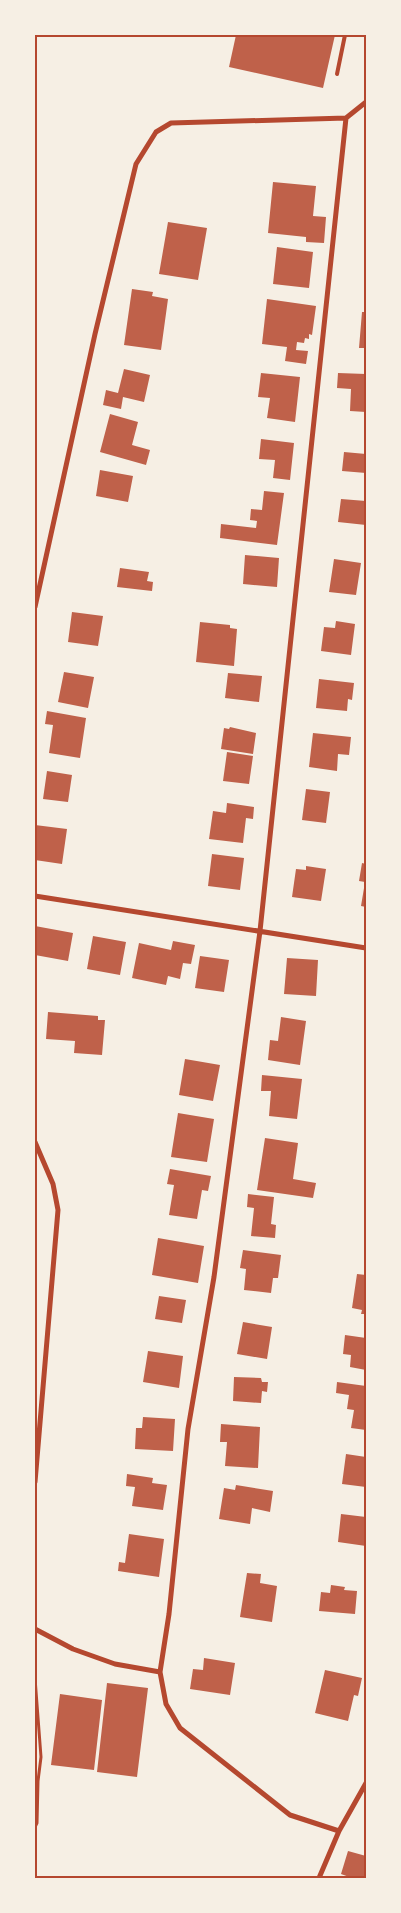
<svg xmlns="http://www.w3.org/2000/svg" width="401" height="1913" font-family="'DM Sans',sans-serif">
<style>
.building{fill:#bf614a}
.lines{fill:none;stroke-linecap:round;stroke-linejoin:round}
.path{stroke:#b5482f;stroke-width:3}
.service{stroke:#b5482f;stroke-width:4}
.minor{stroke:#b5482f;stroke-width:5}
.neatline{fill:none;stroke:#b5482f;stroke-width:2}
</style>
<rect width="100%" height="100%" fill="#f6efe4"/>
<path class="building" d="M236,35H335L323,88L229,67Z
M273,182L316,186L313,216L326,217L324,243L306,242V237L268,233Z
M168,222L207,228L198,280L159,274Z
M277,247L313,252L309,288L273,284Z
M132,289L153,292L152,296L168,299L161,350L124,345Z
M267,299L316,306L312,335L309,334V339L305,338L304,343L297,342L296,350L308,351L306,364L285,361L287,347L262,344Z
M362,312H366V348H359Z
M124,369L150,375L144,402L123,397L121,409L103,405L106,390L118,393Z
M261,373L300,377L295,422L267,418L270,398L258,397Z
M338,373L366,374V412L350,411L351,389L337,388Z
M110,414L138,422L132,445L150,450L146,465L100,452Z
M261,439L294,443L290,480L273,478L275,460L259,459Z
M344,452L366,454V473L342,471Z
M100,470L133,476L128,502L96,496Z
M264,491L284,493L277,545L220,538L221,524L256,528L257,521L250,520L251,509L262,510Z
M341,499L366,501V525L338,522Z
M245,555L279,558L277,587L243,584Z
M334,559L361,563L356,595L329,592Z
M120,568L149,572L147,581L153,582L152,591L117,587Z
M72,612L103,616L98,646L68,642Z
M336,621L355,624L351,655L321,651L324,627L335,628Z
M200,622L230,625V628L237,629L234,666L196,662Z
M64,672L94,677L88,708L58,702Z
M228,673L262,676L259,702L225,698Z
M319,679L354,683L352,700L348,699L347,711L316,708Z
M47,711L86,718L80,758L49,753L53,725L45,724Z
M230,727L256,733L253,754L221,749L224,728L229,729Z
M313,733L351,737L349,755L338,754L337,771L309,767Z
M227,752L253,756L249,784L223,781Z
M47,771L72,775L68,802L43,799Z
M306,789L330,792L326,823L302,820Z
M227,803L254,807L253,819L246,818L243,843L209,839L213,811L226,813Z
M35,825L67,829L62,864L35,860Z
M212,854L244,858L240,890L208,886Z
M362,863L366,864V907L361,906L365,882L359,881Z
M306,866L326,869L321,901L292,897L296,869L306,870Z
M35,926L73,933L68,961L35,955Z
M93,936L126,942L120,975L87,969Z
M173,941L195,945L191,964L183,963L180,979L168,976L166,985L132,978L139,943L171,950Z
M200,956L229,960L224,992L195,988Z
M287,958L318,960L316,996L284,994Z
M48,1012L98,1016V1020H105L102,1055L74,1053L75,1041L46,1039Z
M281,1017L306,1021L300,1065L268,1060L270,1040L278,1041Z
M185,1059L220,1065L213,1101L179,1095Z
M262,1075L302,1079L297,1119L269,1116L271,1091H261Z
M178,1113L214,1119L207,1162L171,1157Z
M265,1138L298,1143L293,1179L316,1183L313,1198L257,1190Z
M170,1169L211,1176L208,1191L202,1190L197,1219L169,1215L174,1185L167,1184Z
M248,1194L274,1197L271,1224L276,1225L275,1238L251,1236L254,1208L247,1207Z
M158,1238L204,1246L198,1283L152,1275Z
M243,1250L281,1255L278,1278H273L271,1293L244,1290L246,1269L240,1268Z
M357,1274L366,1275V1314H361L362,1310L352,1308Z
M159,1296L186,1300L182,1323L155,1319Z
M243,1322L272,1327L267,1359L237,1354Z
M345,1335L366,1338V1370L350,1367L351,1355L343,1354Z
M148,1351L183,1356L179,1388L143,1382Z
M234,1377L261,1378L262,1382H268L267,1392L262,1391L261,1403L233,1401Z
M337,1382L366,1386V1430L351,1428L354,1410L347,1409L349,1395L336,1393Z
M143,1417L175,1419L173,1451L135,1449L136,1428H142Z
M221,1424L260,1427L258,1468L225,1466L227,1442H220Z
M346,1454L366,1457V1487L342,1484Z
M127,1474L153,1478L152,1483L167,1485L163,1510L132,1506L135,1487L126,1486Z
M236,1485L273,1491L270,1512L252,1508L250,1524L219,1519L224,1488L235,1490Z
M341,1514L366,1517V1546L338,1542Z
M129,1534L164,1539L159,1577L118,1571L119,1562L125,1563Z
M247,1573L261,1574L260,1583L277,1586L272,1622L240,1617Z
M331,1585L345,1587L344,1590L357,1591L355,1614L319,1611L321,1592L330,1593Z
M204,1658L235,1663L230,1695L190,1689L193,1669L203,1670Z
M325,1670L362,1678L358,1696L354,1695L348,1721L315,1713Z
M107,1683L148,1688L137,1777L97,1772Z
M60,1694L102,1700L94,1770L51,1765Z
M348,1851L366,1856V1878H352L341,1874Z"/>
<g class="lines">
<path class="path" d="M35,1678L41,1757L38,1781L37,1823L35,1827"/>
<path class="service" d="M337,74L345,35"/>
<path class="minor" d="M35,607L95,334L136,164L156,132L171,123L346,118L366,102
M35,896L366,948
M35,1142L53,1184L58,1210L35,1482
M35,1629L73,1649L115,1664L160,1672
M339,1831L290,1815L180,1728L166,1704L160,1672L169,1614L188,1429L214,1277L260,931L346,118
M319,1878L339,1831L366,1783"/>
</g>
<rect width="401" height="1913" fill="none" stroke="#f6efe4" stroke-width="72"/>
<rect x="36" y="36" width="329" height="1841" class="neatline"/>
</svg>
